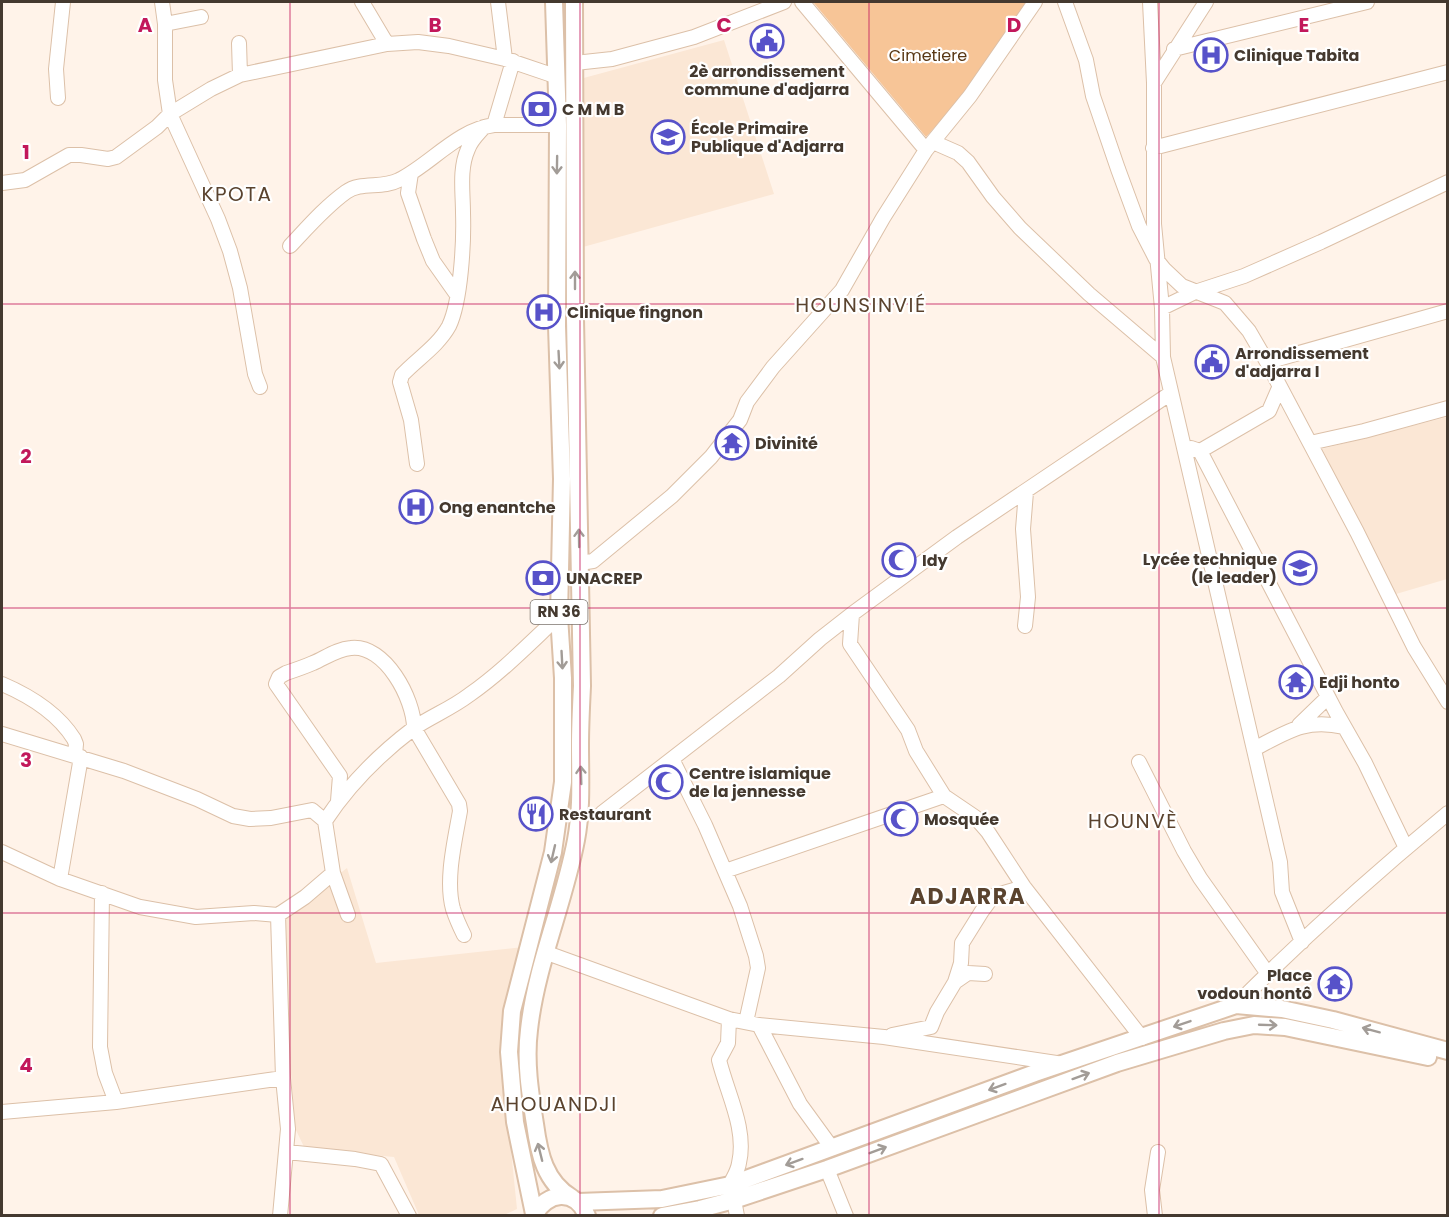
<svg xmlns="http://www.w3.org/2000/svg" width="1449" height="1217" font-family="Poppins,sans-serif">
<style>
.built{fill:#fbe7d5}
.green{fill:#f7c597}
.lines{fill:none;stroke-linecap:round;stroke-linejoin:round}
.minor-casing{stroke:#dcc0a8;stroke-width:16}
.major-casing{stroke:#dcc0a8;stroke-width:20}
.minor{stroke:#fff;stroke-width:14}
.major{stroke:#fff;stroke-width:16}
.oneway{stroke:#a29c97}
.grid{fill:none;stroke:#c2185b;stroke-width:1.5;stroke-opacity:0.55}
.labels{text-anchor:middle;stroke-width:4.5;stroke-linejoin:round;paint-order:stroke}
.shield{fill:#fff;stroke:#7c746d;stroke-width:1.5}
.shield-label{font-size:15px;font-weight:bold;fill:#44392f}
.park-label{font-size:16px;fill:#593815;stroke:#fff}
.poi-label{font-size:16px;font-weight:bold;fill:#44392f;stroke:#fff;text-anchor:start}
.quarter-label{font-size:20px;letter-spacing:1.5px;fill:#5a432e;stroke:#fff}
.district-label{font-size:22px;font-weight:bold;letter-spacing:1.5px;fill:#5a432e;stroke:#fff}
.grid-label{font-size:20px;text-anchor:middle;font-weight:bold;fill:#c2185b;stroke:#fff;stroke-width:4.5;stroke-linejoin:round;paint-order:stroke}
</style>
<rect width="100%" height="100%" fill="#fff3e9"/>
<path class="built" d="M724,40L774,194L583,247L580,79Z
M1447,417V579L1396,594L1322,449Z
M347,868L376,963L523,947L500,1043L517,1209L504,1215H419L394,1157L305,1149L295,1128L280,919Z"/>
<path class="green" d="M813,2H1030L975,83L926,137Z"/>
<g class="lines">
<g class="minor-casing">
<path id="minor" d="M162,2L165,24V80L170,114L218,219L230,251L240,288L255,374L260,387
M362,2L387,44
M498,2L505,59
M802,2L926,150
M1065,2L1086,60L1093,96L1118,169L1139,226L1156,259L1164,269L1182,286L1225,303L1249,331L1267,362L1357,532L1414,647L1448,702
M1150,2L1154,83V224L1162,308L1163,357L1280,862L1282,892L1302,942
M165,24L201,17
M239,43L240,75
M1174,49L1367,2
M575,63L612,59L694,37L784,2
M1154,83L1206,2
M58,98L56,69L63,2
M494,125L513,61
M933,142L958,153L968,162L993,197L1020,228L1089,294L1163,357
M1153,148L1448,72
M411,173L408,193L424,239L433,261L457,295
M2,183L25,180L69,155H81L108,159L116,157L157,127L170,114L211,89L240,75L387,44L418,42L449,46L505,59L555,76
M290,246C307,228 325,207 346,192C361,181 382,189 399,180C431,164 457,130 494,125H558
M1162,308L1195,292L1244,276L1321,242L1448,182
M1267,362L1448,311
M1310,443L1364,431L1448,408
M1191,448L1200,451L1269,411L1279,388
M1200,451L1336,712L1365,763L1406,848
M417,464L411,420L400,382L402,375C417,359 438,346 449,326C461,301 464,241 463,213C463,192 459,169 468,149C471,140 478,134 484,127
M580,563L593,561L672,496L711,457L740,420L747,402L773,367L842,290L883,218L926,150L970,96L1035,2
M852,614L850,644L908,730L916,751L944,796L975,817L988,832L1024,887L1142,1038
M1025,626L1028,597L1023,529L1026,492
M2,684C30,696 57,712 74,739L76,744L75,755
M1299,725L1328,697
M2,734L124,771L197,799L233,816L250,819L271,818L312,810L325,821L333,873L348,915
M1254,749C1287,732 1305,718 1344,727
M672,759L705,825L740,906L756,956L758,968L746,1022
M1139,762L1184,851L1200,878L1268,974
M338,801L340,776L276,684L279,677L286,673C295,670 304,667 313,663C325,658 337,649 351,648C385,644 414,699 414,728L459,804L460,811C455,840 445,880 453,909C456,918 460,927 464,935
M602,813L779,676L820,639L852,614L957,537L1171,393
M325,821C348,786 381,753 414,728C432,716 452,708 469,695C502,672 530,643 559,616
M2,852L60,879L140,907L196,917L254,913L278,915L305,897L333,873
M725,871L944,796
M60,879L81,757
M102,893L100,1047L105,1073L116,1102
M278,915L283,1078L288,1129L280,1216
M547,953L729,1019L759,1025L884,1037L1063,1064
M955,982L968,973L985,974
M1236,1005C1303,938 1374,874 1448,813
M729,1019L728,1043L719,1060C727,1093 747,1129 739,1163C738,1171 733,1178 730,1185
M759,1025L800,1104L832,1148
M892,1035L931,1027L937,1012L955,982L961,963L962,943L982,911L993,896L1024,887
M2,1112L116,1102L283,1078
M287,1152L355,1159L381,1164L409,1216
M827,1169L846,1216
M734,1200L737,1216
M1155,1216L1152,1190L1158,1152"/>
</g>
<g class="major-casing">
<path id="major" d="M572,1198C545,1182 539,1154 535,1124C530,1093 525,1061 529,1030C536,965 564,904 576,840C582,808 580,778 580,745C580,726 581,706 582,686L575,319L574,2
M578,1202L662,1199L730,1185L1035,1073L1236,1005L1282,1009L1333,1020L1448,1051
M534,1214L515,1122L509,1052L512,1011L553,852L563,782V678L559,616L562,479L557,326L558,125L554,2
M534,1216C546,1191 576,1188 587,1216
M662,1216L700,1209L734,1200L827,1169L1117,1063L1224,1031L1254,1025L1285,1027L1428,1057"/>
</g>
<use href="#minor" class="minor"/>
<use href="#major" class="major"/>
</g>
<defs><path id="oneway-shaft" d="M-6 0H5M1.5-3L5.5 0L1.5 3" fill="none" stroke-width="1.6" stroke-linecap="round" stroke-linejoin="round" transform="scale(1.5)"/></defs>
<g class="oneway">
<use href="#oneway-shaft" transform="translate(557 165) rotate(91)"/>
<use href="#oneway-shaft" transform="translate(575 280) rotate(-90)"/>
<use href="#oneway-shaft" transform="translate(559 360) rotate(87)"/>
<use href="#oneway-shaft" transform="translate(579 538) rotate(-91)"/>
<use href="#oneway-shaft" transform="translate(562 660) rotate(87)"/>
<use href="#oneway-shaft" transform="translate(581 775) rotate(-92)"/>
<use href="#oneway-shaft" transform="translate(553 854) rotate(103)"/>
<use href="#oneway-shaft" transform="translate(1182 1024) rotate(161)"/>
<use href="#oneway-shaft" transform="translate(1268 1025) rotate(2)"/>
<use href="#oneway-shaft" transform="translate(1371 1030) rotate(-165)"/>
<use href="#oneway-shaft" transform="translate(1081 1076) rotate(-20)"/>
<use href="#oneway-shaft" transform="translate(997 1087) rotate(160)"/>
<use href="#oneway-shaft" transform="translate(878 1150) rotate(-21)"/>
<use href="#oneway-shaft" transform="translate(540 1152) rotate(-104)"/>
<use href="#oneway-shaft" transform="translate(794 1162) rotate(160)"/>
</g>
<path class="grid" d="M290,2V1216M580,2V1216M869,2V1216M1159,2V1216M2,304H1448M2,608H1448M2,913H1448"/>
<defs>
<g id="civic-ring" transform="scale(1.725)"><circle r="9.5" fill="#fff" stroke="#5752c9" stroke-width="1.5"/><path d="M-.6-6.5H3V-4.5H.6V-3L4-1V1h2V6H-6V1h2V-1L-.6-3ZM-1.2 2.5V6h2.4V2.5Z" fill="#5752c9"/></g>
<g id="hospital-ring" transform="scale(1.725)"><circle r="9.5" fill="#fff" stroke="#5752c9" stroke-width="1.5"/><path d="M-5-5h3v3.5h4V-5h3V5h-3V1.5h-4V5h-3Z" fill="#5752c9"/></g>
<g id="bank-ring" transform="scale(1.725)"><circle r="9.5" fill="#fff" stroke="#5752c9" stroke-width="1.5"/><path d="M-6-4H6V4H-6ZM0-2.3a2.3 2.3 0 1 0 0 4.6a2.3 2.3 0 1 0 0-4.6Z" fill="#5752c9"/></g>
<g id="school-ring" transform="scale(1.725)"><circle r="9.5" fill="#fff" stroke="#5752c9" stroke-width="1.5"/><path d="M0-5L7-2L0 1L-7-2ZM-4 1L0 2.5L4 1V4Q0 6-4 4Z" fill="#5752c9"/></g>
<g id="temple-ring" transform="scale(1.725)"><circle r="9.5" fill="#fff" stroke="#5752c9" stroke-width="1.5"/><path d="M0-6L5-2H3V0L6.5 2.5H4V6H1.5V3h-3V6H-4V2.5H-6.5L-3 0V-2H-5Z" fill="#5752c9"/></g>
<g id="mosque-ring" transform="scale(1.725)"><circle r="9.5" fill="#fff" stroke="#5752c9" stroke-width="1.5"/><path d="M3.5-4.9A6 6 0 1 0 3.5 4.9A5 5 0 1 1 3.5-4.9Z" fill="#5752c9"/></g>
<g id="restaurant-ring" transform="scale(1.725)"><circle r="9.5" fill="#fff" stroke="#5752c9" stroke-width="1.5"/><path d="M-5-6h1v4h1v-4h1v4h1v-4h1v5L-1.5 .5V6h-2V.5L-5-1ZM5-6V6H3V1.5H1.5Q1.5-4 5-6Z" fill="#5752c9"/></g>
</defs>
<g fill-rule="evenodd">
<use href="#civic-ring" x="767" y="41"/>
<use href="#hospital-ring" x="1211" y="55"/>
<use href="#bank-ring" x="539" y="109"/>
<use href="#school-ring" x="668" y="137"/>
<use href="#hospital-ring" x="544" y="312"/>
<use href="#civic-ring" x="1212" y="362"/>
<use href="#temple-ring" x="732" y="443"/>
<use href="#hospital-ring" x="416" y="507"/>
<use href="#mosque-ring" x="899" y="560"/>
<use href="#school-ring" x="1300" y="568"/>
<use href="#bank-ring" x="543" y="578"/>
<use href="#temple-ring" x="1296" y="682"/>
<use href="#mosque-ring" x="666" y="782"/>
<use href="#restaurant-ring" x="536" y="814"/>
<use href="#mosque-ring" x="901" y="819"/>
<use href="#temple-ring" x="1335" y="984"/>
</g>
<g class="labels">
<rect class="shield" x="530.5" y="600" width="57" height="24" rx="4.5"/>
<g class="shield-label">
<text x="559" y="617">RN 36</text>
</g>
<g class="park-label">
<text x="928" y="61">Cimetiere</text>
</g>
<g class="poi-label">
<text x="1234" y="61">Clinique Tabita</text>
<text x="767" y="77" text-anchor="middle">2è arrondissement<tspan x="767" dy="18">commune d'adjarra</tspan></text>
<text x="562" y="115">C M M B</text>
<text x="691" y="134">École Primaire<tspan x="691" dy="18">Publique d'Adjarra</tspan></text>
<text x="567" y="318">Clinique fingnon</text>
<text x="1235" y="359">Arrondissement<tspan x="1235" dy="18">d'adjarra I</tspan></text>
<text x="755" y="449">Divinité</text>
<text x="439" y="513">Ong enantche</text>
<text x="1277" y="565" text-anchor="end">Lycée technique<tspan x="1277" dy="18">(le leader)</tspan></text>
<text x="922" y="566">Idy</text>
<text x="566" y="584">UNACREP</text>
<text x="1319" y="688">Edji honto</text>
<text x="689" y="779">Centre islamique<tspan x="689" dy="18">de la jennesse</tspan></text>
<text x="559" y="820">Restaurant</text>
<text x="924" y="825">Mosquée</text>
<text x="1312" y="981" text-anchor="end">Place<tspan x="1312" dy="18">vodoun hontô</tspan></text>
</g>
<g class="quarter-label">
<text x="237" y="201">KPOTA</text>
<text x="861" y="312">HOUNSINVIÉ</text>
<text x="1133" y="828">HOUNVÈ</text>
<text x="554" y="1111">AHOUANDJI</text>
</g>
<g class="district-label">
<text x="968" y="904">ADJARRA</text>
</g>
</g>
<g class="grid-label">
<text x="145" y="32">A</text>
<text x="435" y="32">B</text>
<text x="724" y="32">C</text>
<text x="1014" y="32">D</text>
<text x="1304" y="32">E</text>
<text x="26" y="159">1</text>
<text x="26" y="463">2</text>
<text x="26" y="767">3</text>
<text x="26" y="1072">4</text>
</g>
<rect width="1449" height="1217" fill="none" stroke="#44392f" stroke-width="6"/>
</svg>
